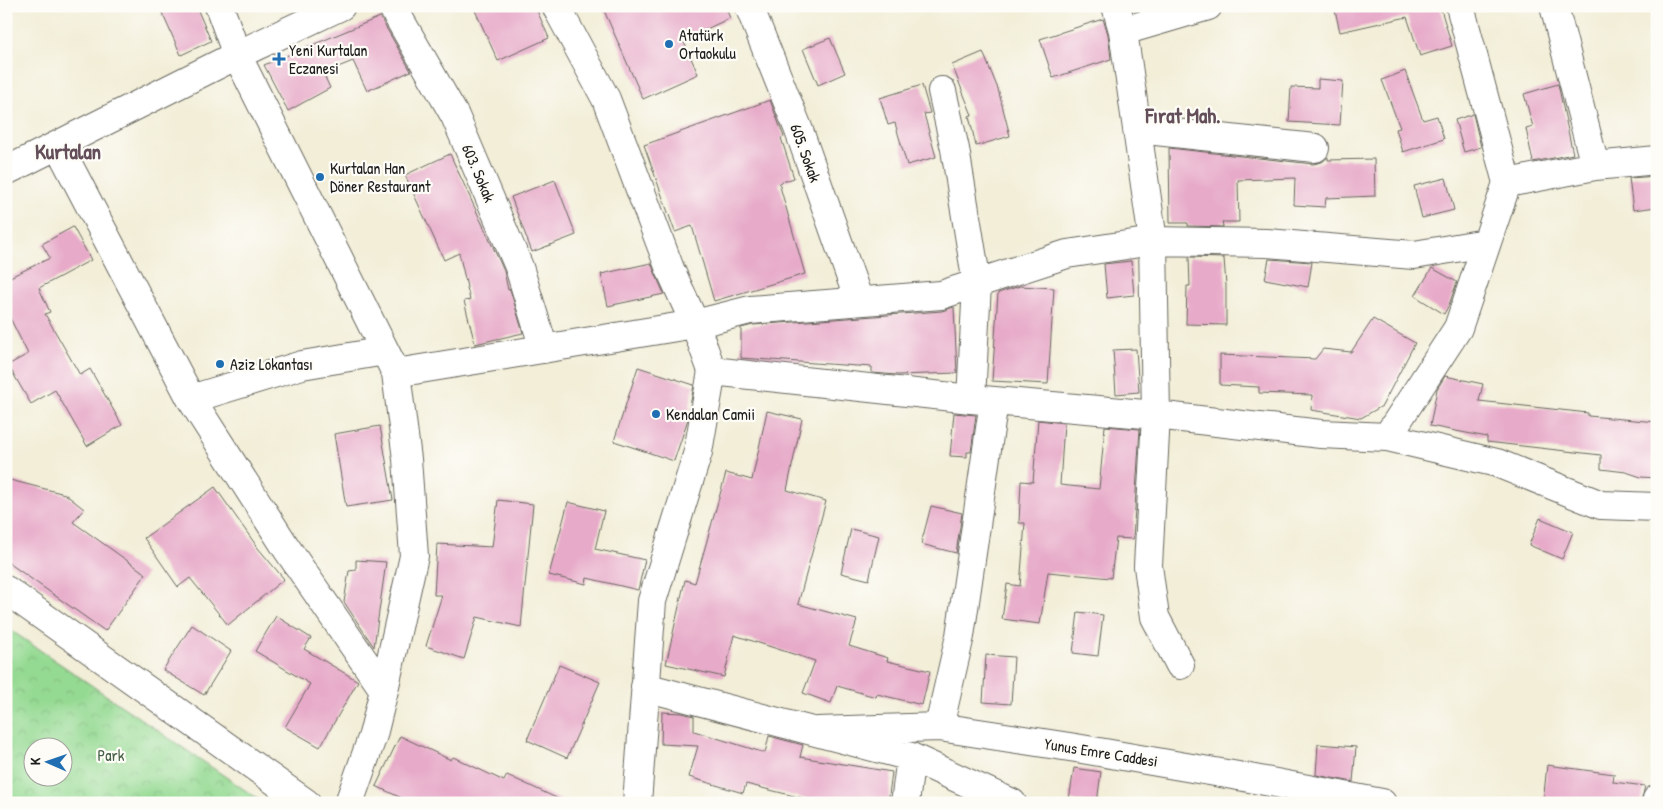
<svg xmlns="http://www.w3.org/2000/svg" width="1663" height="809" font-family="'Patrick Hand',sans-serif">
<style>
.park{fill:url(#park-crowns);stroke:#587b58;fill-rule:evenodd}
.building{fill:#e7abc9}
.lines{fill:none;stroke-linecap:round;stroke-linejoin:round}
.minor-casing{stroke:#67665e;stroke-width:30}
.minor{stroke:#fff;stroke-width:28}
.poi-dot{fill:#1f6fb2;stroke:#fdfcf7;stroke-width:2}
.labels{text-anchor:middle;stroke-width:4.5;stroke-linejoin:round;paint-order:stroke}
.poi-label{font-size:16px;fill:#1c1c1c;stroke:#fdfcf7;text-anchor:start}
.street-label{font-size:16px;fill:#1c1c1c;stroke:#fdfcf7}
.park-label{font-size:16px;fill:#465e46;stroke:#fdfcf7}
.district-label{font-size:21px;font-weight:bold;fill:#634e59;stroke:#fdfcf7}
</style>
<defs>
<pattern id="park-crowns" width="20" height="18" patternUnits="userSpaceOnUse" patternTransform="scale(1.25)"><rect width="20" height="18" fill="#95da93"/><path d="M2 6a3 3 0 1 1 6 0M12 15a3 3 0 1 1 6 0" fill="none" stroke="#80ba7e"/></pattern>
</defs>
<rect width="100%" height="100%" fill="#fdfcf7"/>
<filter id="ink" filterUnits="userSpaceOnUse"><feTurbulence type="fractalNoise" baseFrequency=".02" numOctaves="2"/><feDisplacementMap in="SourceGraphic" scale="10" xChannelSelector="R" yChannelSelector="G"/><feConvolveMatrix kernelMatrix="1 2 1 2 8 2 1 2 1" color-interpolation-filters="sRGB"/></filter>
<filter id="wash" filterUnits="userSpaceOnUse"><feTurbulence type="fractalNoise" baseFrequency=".0096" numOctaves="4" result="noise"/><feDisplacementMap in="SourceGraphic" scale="20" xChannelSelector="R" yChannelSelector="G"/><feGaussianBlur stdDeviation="1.12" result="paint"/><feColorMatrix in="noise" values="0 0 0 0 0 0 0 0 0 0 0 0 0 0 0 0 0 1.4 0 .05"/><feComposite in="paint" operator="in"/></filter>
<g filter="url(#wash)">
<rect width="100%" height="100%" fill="#f2eed8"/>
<path class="park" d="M6,627L264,803H6ZM32,746H62V776H32Z"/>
<g id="blocks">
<path class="building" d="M159,6H196L211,41L181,55Z
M473,6H535L549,38L498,61Z
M602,6H725L730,18L683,40L698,74L643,99Z
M1334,6H1440L1452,46L1420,56L1407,17L1340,32Z
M380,17L411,71L367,91L353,61L323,73L330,88L288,111L264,65Z
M1103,19L1108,34L1111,59L1053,78L1040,39Z
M830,38L845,73L818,85L803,49Z
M983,52L998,89L1010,136L976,146L969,116L972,115L952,65Z
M1405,71L1423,120L1437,116L1444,139L1403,152L1396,129L1400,128L1382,80Z
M1318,79L1343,81L1340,125L1289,122L1291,87L1318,88Z
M1558,84L1573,154L1533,162L1526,129L1533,127L1524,94Z
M922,85L930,113L924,114L936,157L907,165L895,123L888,125L880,98Z
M770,100L784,137L781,138L794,178L779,183L805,274L714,301L692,226L675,232L644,145Z
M1473,114L1481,147L1464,152L1455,120Z
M1169,148L1313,164L1322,162L1328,157V160L1374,159L1375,196L1326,198L1325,207L1294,205L1295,178L1238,180L1239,222H1222L1223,227L1188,226V223H1170Z
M450,154L504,271L508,290L510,289L523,333L475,344L464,301L470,300L459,253L444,260L405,175Z
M1657,176V207L1633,210L1629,178Z
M1446,178L1454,210L1422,218L1414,186Z
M555,180L576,235L532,252L511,197Z
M73,227L91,260L39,288L50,312L45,314L80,375L90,369L122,425L87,446L55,390L31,404L8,365L28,354L6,310V279L50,258L42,244Z
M1189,257L1224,258L1226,286V325L1186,324L1187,286H1190Z
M1269,259L1312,262L1308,287L1265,279Z
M1131,261L1134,295L1107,298L1104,264Z
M651,263L664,294L608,306L601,274Z
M1432,268L1457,282L1449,305L1444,314L1415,296Z
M1020,286L1054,288L1048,384L992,381L998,293Z
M954,307L957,373L898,375L872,373V367L741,358V328L753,325L942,311Z
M1373,319L1415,343L1382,406L1361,418L1311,410L1312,395L1259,393V387L1220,385V355L1315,359L1323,349L1351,352Z
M1136,349L1139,392L1116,394L1113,350Z
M638,367L694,385L687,422L674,461L614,441Z
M1445,376L1483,384L1479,401L1588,413V416L1657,422V478L1641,477L1626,472L1601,469V455L1487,442V437L1430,426L1437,389Z
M767,411L802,419L787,490L826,501L798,604L857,620L849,646L888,658L887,661L930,671L922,705L877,694L876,697L837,686L831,703L803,693L815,661L734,635L724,677L666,664L685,580L695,583L726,473L752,480Z
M954,413L976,415L971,452H967V457L950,456Z
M1038,420L1064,423L1060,485L1099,489L1105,426L1140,429L1133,539L1116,538L1111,578L1048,572L1040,624L1002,619L1007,584L1020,586L1025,523H1019L1021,481L1033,482Z
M380,426L393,500L346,507L334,434Z
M6,479L65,494L84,509L73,522L146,574L105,631L6,561Z
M215,487L258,548L284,579L228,625L190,578L178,587L144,538Z
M498,500L533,504L521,627L477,617L464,659L426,646L442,595H434L437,544L492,547Z
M568,502L604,511L595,549L645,560L638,590L587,578L586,584L549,575Z
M931,506L962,513L956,553L921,544Z
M1540,518L1573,532L1562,559L1529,545Z
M851,529L879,536L869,580L841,573Z
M356,560L386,562L374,647L344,602L349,571L356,570Z
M1078,612L1103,615L1098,656L1073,653Z
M276,616L311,638L304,649L358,681L320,747L285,727L310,684L255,651Z
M192,625L231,651L204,695L163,670Z
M986,655L1014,657L1011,704L983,702Z
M559,665L600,682L567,758L527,740Z
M662,712L682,713L694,716V731L765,753L769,736L803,745L800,757L892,772L888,803H806V799L746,784L743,793L689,777L698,746L661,744Z
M400,736L451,760L453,757L504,781L507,775L567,803H412L376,786Z
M1318,744L1356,747L1353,782L1316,775Z
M1547,765L1614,774L1613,782L1645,786L1641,803H1543Z
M1074,768L1101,772L1097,803L1069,800Z"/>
</g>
</g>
<g filter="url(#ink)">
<use href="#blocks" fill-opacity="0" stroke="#67665e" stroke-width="1"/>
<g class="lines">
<g class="minor-casing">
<path id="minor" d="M219,6L237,55L396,373L407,459L414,556L384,690L373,735L349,803
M392,6L455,116L519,267L544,349
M556,6L606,99L670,269L695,324L712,371L698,452L652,601L637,803
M749,6L798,128L859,301
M1116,6L1123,31L1153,241L1156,415L1148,566L1155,617L1180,665
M1554,6L1595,166
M1123,31L1208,6
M942,91L955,149L977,284L971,399
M1137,129L1315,148
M58,145L191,399L287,549L384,690
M6,171L237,55L341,6
M1507,183L1595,166L1657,160
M712,371L971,399L1156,415L1321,434L1387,437L1497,463L1601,505L1657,507
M396,373L695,324L750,310L941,295L1067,254L1153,241L1267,243L1414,255L1486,243
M191,399L302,365L385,351
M1387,437L1458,328L1507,183L1460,6
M6,590L306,803
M645,687L911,757L1012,803
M939,727L960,636L994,401
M818,731L939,727L1076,748L1244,777L1382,803
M905,803L911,757
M1656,803L1657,799"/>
</g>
<use href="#minor" class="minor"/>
</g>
</g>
<g class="poi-dot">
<circle cx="669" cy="44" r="5"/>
<path d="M276.5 51.5h5v5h5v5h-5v5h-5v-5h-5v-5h5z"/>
<circle cx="320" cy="177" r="5"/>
<circle cx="220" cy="364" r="5"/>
<circle cx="656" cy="414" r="5"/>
</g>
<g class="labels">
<g class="poi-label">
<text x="679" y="41">Atatürk<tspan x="679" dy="18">Ortaokulu</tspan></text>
<text x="289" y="56">Yeni Kurtalan<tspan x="289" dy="18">Eczanesi</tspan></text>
<text x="330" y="174">Kurtalan Han<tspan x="330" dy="18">Döner Restaurant</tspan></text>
<text x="230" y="370">Aziz Lokantası</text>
<text x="666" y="420">Kendalan Camii</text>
</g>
<g class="street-label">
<text transform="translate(806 153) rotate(70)" y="6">605. Sokak</text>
<text transform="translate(479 173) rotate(67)" y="6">603. Sokak</text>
<text transform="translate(1101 752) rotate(9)" y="6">Yunus Emre Caddesi</text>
</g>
<g class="park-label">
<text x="111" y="761">Park</text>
</g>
<g class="district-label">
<text x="1183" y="123">Fırat Mah.</text>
<text x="68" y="159">Kurtalan</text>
</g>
</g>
<rect width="1663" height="809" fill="none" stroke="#fdfcf7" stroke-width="25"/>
<g transform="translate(48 762) rotate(272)"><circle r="24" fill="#fdfcf7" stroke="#a3a29f"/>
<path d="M0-4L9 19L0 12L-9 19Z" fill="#1f6fb2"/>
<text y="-8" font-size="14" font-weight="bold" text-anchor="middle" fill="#1c1c1c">K</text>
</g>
</svg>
